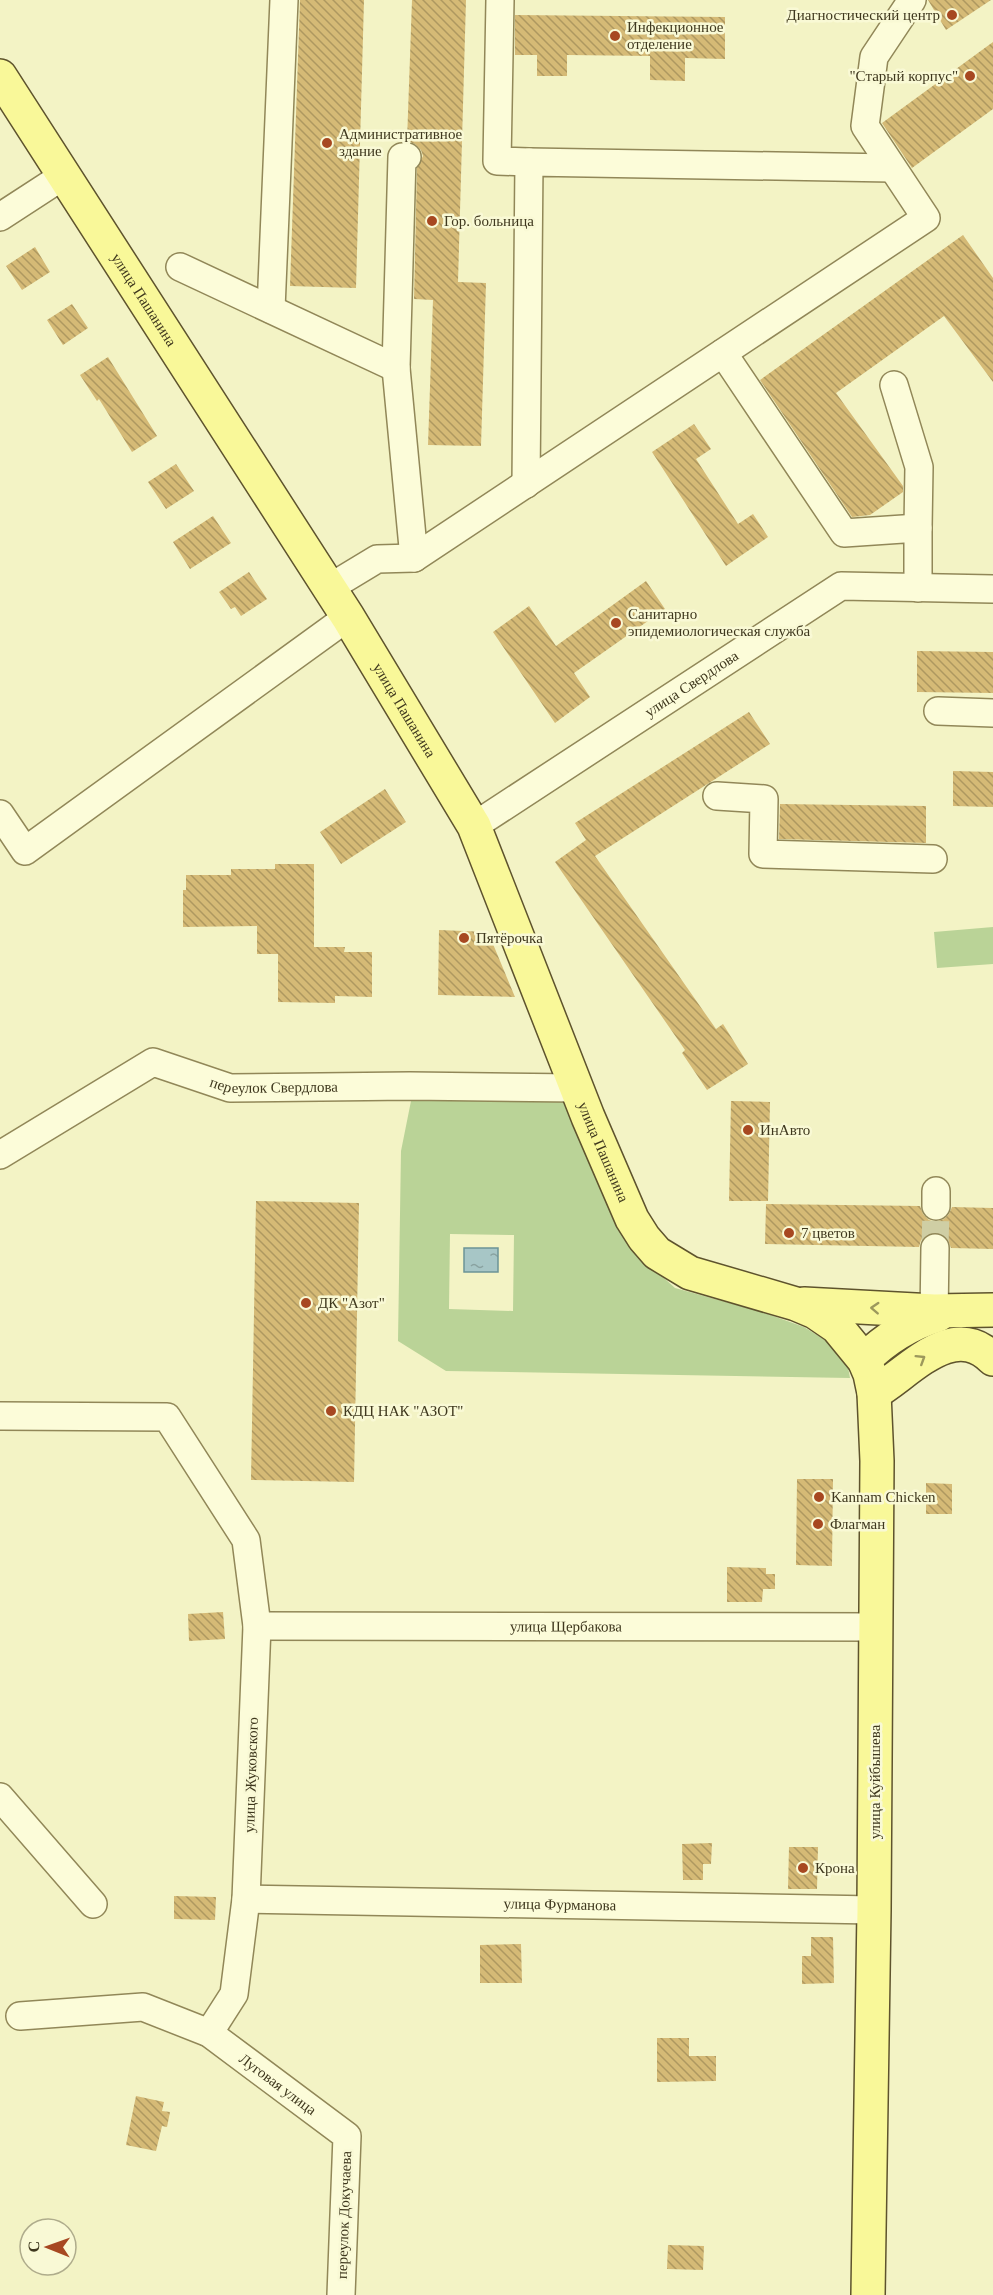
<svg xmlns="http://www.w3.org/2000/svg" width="993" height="2295" font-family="'Times New Roman',serif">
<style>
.grass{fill:#bad397;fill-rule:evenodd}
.water{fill:url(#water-ripples);stroke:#6c9496;stroke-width:1.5}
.building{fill:url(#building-back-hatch)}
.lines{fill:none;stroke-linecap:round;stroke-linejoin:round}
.minor-tunnel{stroke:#cfcea4;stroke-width:27;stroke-dasharray:27 14;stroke-linecap:butt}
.minor-casing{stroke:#918758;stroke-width:30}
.major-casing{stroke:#5e532d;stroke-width:36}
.minor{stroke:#fcfcd9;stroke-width:27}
.major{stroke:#f9f899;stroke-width:33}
.oneway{stroke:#9c985c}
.poi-dot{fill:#a74821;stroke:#f9f9d5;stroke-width:2}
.labels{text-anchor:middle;stroke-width:5;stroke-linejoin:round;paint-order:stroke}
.poi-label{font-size:15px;fill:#3f381e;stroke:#f9f9d5;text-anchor:start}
.street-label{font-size:15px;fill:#3f381e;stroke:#f9f9d5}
</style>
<defs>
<pattern id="water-ripples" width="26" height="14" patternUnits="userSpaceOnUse" patternTransform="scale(1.5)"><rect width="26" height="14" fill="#a7c6c6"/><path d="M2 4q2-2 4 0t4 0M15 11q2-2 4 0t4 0" fill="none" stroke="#89a2a0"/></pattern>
<pattern id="building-back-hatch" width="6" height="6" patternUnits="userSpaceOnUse" patternTransform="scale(1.5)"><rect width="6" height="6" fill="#d5ba76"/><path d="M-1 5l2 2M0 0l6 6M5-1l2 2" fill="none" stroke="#ae9860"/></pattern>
</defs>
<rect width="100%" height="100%" fill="#f3f3c5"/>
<path class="grass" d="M993,927V964L937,968L934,932Z
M413,1091L565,1094L643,1259L675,1288L762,1312L804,1327L830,1343L848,1367L850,1378L446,1371L398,1341L401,1151ZM450,1234L514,1235L513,1311L449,1309Z"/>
<path class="water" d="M464,1248H498V1272H464Z"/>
<path class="building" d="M300,0H364L356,288L290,286Z
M412,0H466L458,282L486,283L481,446L428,445L433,300L414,299L417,168L423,156L421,150L415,144L407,141Z
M928,0H991L946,30Z
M515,15L725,17V59L685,58V81L650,80V56L567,55V76H537V55H515Z
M993,42V109L912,168L882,123Z
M963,235L993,278V382L944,316L836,393L903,486V492L870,515L852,517L760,380Z
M35,247L50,272L22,290L6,266Z
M72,304L88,328L63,345L47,320Z
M108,357L157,436L132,452L99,399L97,401L80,375Z
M694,424L711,449L696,459L738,524L753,514L768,537L726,566L652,452Z
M176,464L194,491L166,509L148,482Z
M213,516L231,543L190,569L173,542Z
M249,572L267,599L241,616L235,607L231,609L219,592Z
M646,581L665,609L574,673L590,697L555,723L493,632L529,606L556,646Z
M917,651L993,652V693L917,692Z
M749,712L770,744L595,856L716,1029L723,1024L748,1064L707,1090L682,1053L685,1050L555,862L586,840L575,823Z
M953,771L993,772V807L953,806Z
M385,789L406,822L341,864L320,832Z
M780,804L926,806V843L779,839Z
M275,864H314V947H345L344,952H372V997L335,996V1003L278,1002V954H257V926L183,927V890H186V875H231V869H275Z
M439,930L488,932L515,997L438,995Z
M731,1101L770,1102L768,1201H729Z
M256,1201L359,1203L354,1482L251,1480Z
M766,1204L920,1206L923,1214L929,1220L935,1222L944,1219L949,1214L952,1207L993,1208V1249L951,1248L948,1240L943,1234L936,1232L927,1235L921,1240L919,1247L765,1244Z
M797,1479H833L832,1566L796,1565Z
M926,1483L952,1484V1514H926Z
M727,1567L766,1568V1574H775V1589H763L762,1602H727Z
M223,1612L225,1639L189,1641L188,1614Z
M712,1843L711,1864H703V1880H683L682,1844Z
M789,1847H818L817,1889H788Z
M174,1896L216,1897L215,1920L174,1919Z
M811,1937H833L834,1983L802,1984V1956H811Z
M521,1944L522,1983H480V1945Z
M657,2038H689V2056H716V2081L657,2082Z
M136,2096L164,2102L162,2111L170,2112L167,2127L162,2126L156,2151L126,2145Z
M668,2245L704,2246L703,2270L667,2269Z"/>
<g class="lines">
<path class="minor-tunnel" d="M935,1248L936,1206"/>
<g class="minor-casing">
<g id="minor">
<path d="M500,0L497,161L529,162"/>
<path d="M407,157H402L396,368L414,558"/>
<path d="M0,217L63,176"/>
<path d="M180,267L396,368"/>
<path d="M271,309L284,0"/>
<path d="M723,353L844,533L918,528V588"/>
<path d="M894,385L919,467L918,528"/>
<path d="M526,484L529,162L892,168"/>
<path d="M329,588L377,559L414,558L926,218L865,126L874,57L912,0"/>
<path d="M938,711L993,713"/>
<path d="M717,796L764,799L763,854L933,859"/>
<path d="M0,814L25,851L348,617"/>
<path id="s1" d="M474,826L841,586L993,589"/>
<path id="s2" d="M0,1155L153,1062L230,1088L410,1086L578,1088"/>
<path d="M936,1206V1191"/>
<path d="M934,1317L935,1248"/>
<path d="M0,1416L167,1417L246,1540L257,1626L246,1899L234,1994L209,2033"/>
<path id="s3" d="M257,1626L875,1627"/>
<path d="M0,1797L93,1904"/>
<path id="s4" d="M246,1899L874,1910"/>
<path id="s5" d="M20,2016L143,2007L209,2033L347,2136L341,2295"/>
</g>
</g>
<g class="major-casing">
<g id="major">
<path id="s6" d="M0,76L348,617L474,826L588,1117L632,1219L644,1238L657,1253L690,1273L796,1304L815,1312L837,1327L864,1360L870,1374L874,1393L877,1461L874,1910L868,2295"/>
<path d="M804,1304L934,1311L993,1310"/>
<path d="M864,1360C886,1338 909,1324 938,1315"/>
<path d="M874,1393C909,1373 952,1318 993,1359"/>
</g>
</g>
<use href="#minor" class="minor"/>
<use href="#major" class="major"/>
</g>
<defs><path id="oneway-chevron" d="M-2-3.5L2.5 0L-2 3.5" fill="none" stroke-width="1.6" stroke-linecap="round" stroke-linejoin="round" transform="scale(1.5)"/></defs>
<g class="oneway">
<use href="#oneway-chevron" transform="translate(875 1308) rotate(-177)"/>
<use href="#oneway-chevron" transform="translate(921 1359) rotate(-32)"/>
</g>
<g class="poi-dot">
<circle cx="952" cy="15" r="6"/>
<circle cx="615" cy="36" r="6"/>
<circle cx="970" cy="76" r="6"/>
<circle cx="327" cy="143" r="6"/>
<circle cx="432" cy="221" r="6"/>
<circle cx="616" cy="623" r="6"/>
<circle cx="464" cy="938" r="6"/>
<circle cx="748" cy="1130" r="6"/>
<circle cx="789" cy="1233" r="6"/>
<circle cx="306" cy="1303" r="6"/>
<circle cx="331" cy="1411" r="6"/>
<circle cx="819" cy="1497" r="6"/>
<circle cx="818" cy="1524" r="6"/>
<circle cx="803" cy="1868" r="6"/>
</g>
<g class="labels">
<g class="poi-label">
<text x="940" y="20" text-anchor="end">Диагностический центр</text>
<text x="627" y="32">Инфекционное<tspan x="627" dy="17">отделение</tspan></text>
<text x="958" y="81" text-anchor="end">"Старый корпус"</text>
<text x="339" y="139">Административное<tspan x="339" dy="17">здание</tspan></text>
<text x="444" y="226">Гор. больница</text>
<text x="628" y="619">Санитарно<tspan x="628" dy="17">эпидемиологическая служба</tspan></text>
<text x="476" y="943">Пятёрочка</text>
<text x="760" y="1135">ИнАвто</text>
<text x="801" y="1238">7 цветов</text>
<text x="318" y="1308">ДК "Азот"</text>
<text x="343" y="1416">КДЦ НАК "АЗОТ"</text>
<text x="831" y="1502">Kannam Chicken</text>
<text x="830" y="1529">Флагман</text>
<text x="815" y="1873">Крона</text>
</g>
<g class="street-label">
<text dy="5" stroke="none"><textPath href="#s6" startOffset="266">улица Пашанина</textPath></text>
<text dy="5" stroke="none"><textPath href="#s1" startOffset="260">улица Свердлова</textPath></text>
<text dy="5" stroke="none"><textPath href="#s6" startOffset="752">улица Пашанина</textPath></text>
<text dy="5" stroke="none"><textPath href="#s2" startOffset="304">переулок Свердлова</textPath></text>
<text dy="5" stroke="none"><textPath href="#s6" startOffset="1238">улица Пашанина</textPath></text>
<text dy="5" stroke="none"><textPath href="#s3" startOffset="309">улица Щербакова</textPath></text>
<text transform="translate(251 1775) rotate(-88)" y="5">улица Жуковского</text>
<text transform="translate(875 1782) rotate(-90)" y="5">улица Куйбышева</text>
<text dy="5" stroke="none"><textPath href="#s4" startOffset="314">улица Фурманова</textPath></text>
<text dy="5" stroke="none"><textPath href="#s5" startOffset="280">Луговая улица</textPath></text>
<text transform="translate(344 2215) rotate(-88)" y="5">переулок Докучаева</text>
</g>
</g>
<g transform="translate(48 2247) rotate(271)"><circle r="28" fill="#f9f9d5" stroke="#afac8c" stroke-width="1.5"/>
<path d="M0-4.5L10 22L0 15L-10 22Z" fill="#a74821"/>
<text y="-9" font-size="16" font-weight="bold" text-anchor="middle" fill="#3f381e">С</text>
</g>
</svg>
